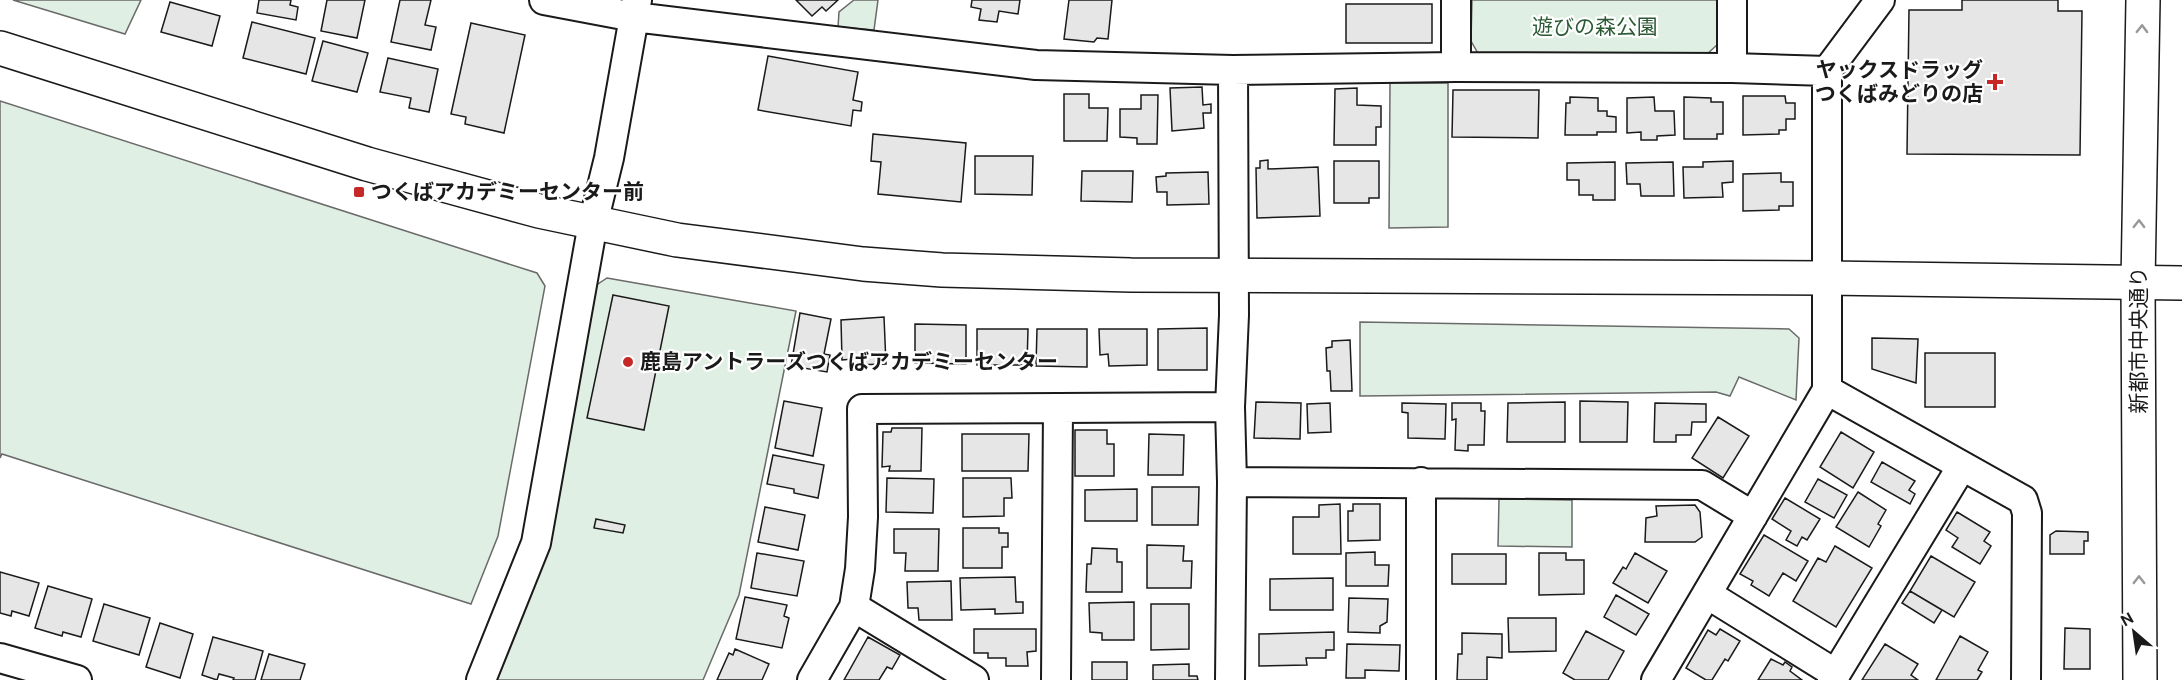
<svg xmlns="http://www.w3.org/2000/svg" width="2182" height="680" font-family="Ubuntu,'Noto Sans JP',sans-serif">
<style>
.green{fill:#e0efe3;stroke:#6a6a6a;stroke-width:1.5}
.building{fill:#e6e6e6;stroke:#1a1a1a;stroke-width:1.5}
.lines{fill:none;stroke-linecap:round;stroke-linejoin:round}
.minor-casing{stroke:#1a1a1a;stroke-width:32}
.tertiary-casing{stroke:#1a1a1a;stroke-width:36}
.primary-casing{stroke:#1a1a1a;stroke-width:36}
.minor{stroke:#fff;stroke-width:28}
.tertiary{stroke:#fff;stroke-width:33}
.primary{stroke:#fff;stroke-width:33}
.oneway{stroke:#989898}
.poi-dot{fill:#c62828;stroke:#fff;stroke-width:2}
.labels{text-anchor:middle;stroke-width:4.5;stroke-linejoin:round;paint-order:stroke}
.park-label{font-size:21px;fill:#2b5a34;stroke:#fff}
.poi-label{font-size:21px;font-weight:bold;fill:#1a1a1a;stroke:#fff;text-anchor:start}
.street-label{font-size:21px;fill:#1a1a1a;stroke:#fff}
</style>
<rect width="100%" height="100%" fill="#fff"/>
<path class="green" d="M13,0H141L125,34Z
M854,0H878L874,30L838,27L839,12Z
M1472,0H1719L1718,44L1706,55H1479L1471,41Z
M1390,83H1448V227L1389,228Z
M0,101L537,273L545,286L498,536L471,604L2,454L0,458Z
M607,278L796,311L739,595L703,680H495L595,286Z
M1360,322L1789,329L1799,338L1796,400L1739,377L1730,396L1716,392L1360,396Z
M1499,499L1572,500V547L1498,546Z"/>
<path class="building" d="M259,0H291L290,5L298,7L296,20L257,13Z
M327,0H365L357,38L321,31Z
M400,0H431L425,25L436,27L431,50L391,42Z
M796,0H838L826,11L822,7L812,16Z
M972,0H1020L1018,14L999,11L997,22L979,20L981,9L971,7Z
M1069,0H1112L1108,39L1097,38L1094,42L1064,39Z
M1962,0H2058V11H2082L2080,155L1907,154L1909,10H1962Z
M170,2L220,16L212,46L161,32Z
M1346,4H1432V43H1346Z
M252,22L315,38L306,74L243,58Z
M471,23L525,35L504,133L465,124L466,117L451,114Z
M323,41L368,53L357,92L312,81Z
M768,56L858,72L853,100L862,102L861,111L853,110L851,126L758,110Z
M388,58L438,69L429,112L409,108L411,98L380,92Z
M1202,87L1203,105L1211,104V113H1203L1204,128L1172,131L1170,88Z
M1357,88V105L1381,106V127H1376V145H1334L1335,89Z
M1453,90H1539L1538,138L1452,137Z
M1064,94H1089V108H1108L1107,141H1064Z
M1141,95H1158L1157,144H1137V138L1120,137V109H1141Z
M1743,96H1785L1786,103H1795V119H1786V130H1779V134L1743,135Z
M1570,97L1598,98V111H1607V116L1616,117V132H1597V135H1565L1566,103H1570Z
M1654,97L1655,111H1674L1675,135L1657,136V140H1641V132L1627,133V98Z
M1684,97L1711,98V102H1723V134H1717V139H1684Z
M873,134L966,143L961,202L878,194L881,162L871,161Z
M975,156H1033L1032,195L975,194Z
M1268,160V169L1318,167L1320,216L1257,218L1256,168H1260V161Z
M1334,161H1379V198H1369V203H1334Z
M1733,161V182L1722,183L1723,197L1684,198L1683,167H1703V162Z
M1615,162V200H1593V195H1579V180H1567V163Z
M1673,162L1674,196H1641L1640,184H1627L1626,163Z
M1082,171H1133L1132,202L1081,201Z
M1208,172L1209,204L1167,205V192H1157L1156,177L1166,176V173Z
M1781,173V182H1793V206H1779V210L1743,211V174Z
M613,295L669,306L644,430L587,418Z
M800,313L831,319L824,354L830,355L827,372L791,366Z
M884,317L886,364L853,365V359L842,360L841,320Z
M915,324L966,325V364L915,363Z
M1207,328V370H1158V329Z
M977,329H1028L1027,365H977Z
M1037,329H1087V367L1036,366Z
M1099,329H1147V365L1109,366L1108,354L1100,355Z
M1872,338L1918,339L1916,383L1872,369Z
M1350,340L1352,391H1331L1330,371H1327L1326,348L1332,347V341Z
M1925,353H1995V407H1925Z
M784,401L822,408L813,456L775,448Z
M1580,401L1628,402L1627,442H1580Z
M1256,402L1301,403L1300,439L1254,438Z
M1565,402V442H1507L1508,403Z
M1330,403L1331,432L1308,433L1307,404Z
M1402,403L1446,404L1445,439L1408,438V413L1402,412Z
M1452,403H1481V411H1485L1484,445H1468V451L1455,450L1456,419L1452,420Z
M1655,403L1706,404V422H1692L1691,435H1676V442H1654Z
M1718,417L1749,436L1723,478L1692,458Z
M892,428H922L921,471H889L890,466L882,467L883,432H891Z
M1075,430H1107V444H1114V476H1075Z
M1841,432L1874,452L1853,488L1820,467Z
M962,434H1029L1028,471H962Z
M1149,434L1184,435L1183,475H1148Z
M773,455L824,465L818,498L794,493V489L767,484Z
M1882,462L1915,481L1909,490L1915,494L1910,504L1871,482Z
M887,478L934,479L933,513L886,512Z
M963,478H1011L1012,498H1004V516L963,517Z
M1818,479L1847,495L1834,518L1805,502Z
M1152,487H1199L1198,525H1152Z
M1137,489V521H1085V490Z
M1858,492L1886,510L1878,524L1881,526L1869,547L1836,527Z
M1785,498L1820,519L1807,540L1802,537L1797,546L1786,540L1791,531L1772,519Z
M1340,504L1341,554H1293V517H1319V505Z
M1353,504H1380V540L1348,541V511H1353Z
M1695,505L1700,512L1702,537L1695,542H1645L1646,518L1657,516L1656,506Z
M765,507L805,515L798,550L758,542Z
M1957,512L1990,532L1984,541L1991,546L1980,564L1952,547L1958,538L1946,530Z
M596,519L625,525L623,533L594,528Z
M963,528H999V533H1008V547H1002V568H963Z
M894,529H939L938,571H905L906,553H894Z
M2056,531L2088,532V541H2084V554H2050V535Z
M1764,535L1808,561L1796,581L1783,573L1769,596L1751,585L1753,581L1740,574Z
M1147,545L1184,546L1183,561H1192L1191,588H1147Z
M1835,546L1872,568L1836,627L1793,601L1818,558L1826,562Z
M1092,548L1117,549V562H1122V592H1086L1087,564H1091Z
M1375,552V565H1389L1388,586H1346V553Z
M757,553L804,561L797,596L751,588Z
M1539,553H1566V560H1584V594L1539,595Z
M1635,553L1667,571L1648,603L1613,583L1623,567L1626,569Z
M1452,554H1506V584H1452Z
M1931,556L1975,582L1954,617L1910,591Z
M0,572L39,583L29,616L12,611L11,616L0,613Z
M1015,577L1016,602H1023V613L995,614V609L961,610L960,578Z
M1333,578V610H1270V579Z
M951,581L952,620H919L918,608H908L907,582Z
M48,586L92,599L81,637L63,632L62,636L35,628Z
M1910,591L1942,610L1934,623L1902,603Z
M1616,595L1649,614L1636,635L1604,617Z
M745,597L787,605L784,616L789,618L782,648L736,639Z
M1349,598L1388,599L1387,622L1380,626V633L1348,632Z
M1134,602V640H1102V633L1090,632L1089,603Z
M104,604L150,618L139,655L93,641Z
M1151,604H1189V649L1151,650Z
M1508,618H1556V651L1509,652Z
M160,623L193,634L180,678L146,667Z
M2065,628L2090,629V669H2064Z
M974,629H1036V651L1027,652L1028,666H1006V658H988V653H974Z
M1720,629L1740,641L1728,661L1725,659L1712,680H1706L1686,668L1708,630L1716,635Z
M1586,631L1624,651L1608,680H1575L1563,673Z
M1334,632V650H1326V658H1306L1307,665L1259,666V634Z
M1462,633L1502,634V658L1487,657V680H1457L1458,654H1462Z
M1960,636L1988,652L1978,670L1982,672L1977,680H1936Z
M213,637L263,651L255,680H233L234,678L219,674L217,680L202,675Z
M868,637L900,655L892,669L887,667L879,680H844Z
M1347,644L1400,645L1399,671L1365,670V678H1346Z
M1885,644L1918,664L1911,675L1918,680H1862Z
M735,649L769,664L762,680H717L729,653L733,655Z
M269,654L305,664L300,680H261Z
M1771,659L1783,665L1785,662L1792,667L1790,671L1802,680H1758Z
M1092,662H1127V680H1092Z
M1189,664V676H1197L1198,680H1153V665Z"/>
<g class="lines">
<g class="minor-casing">
<path id="minor" d="M544,0L634,17L1036,65L1233,70L1456,67L1732,68L1827,71
M1456,67V0
M1732,68V0
M1827,390L2023,500L2027,513L2026,680
M1232,482L1702,485L1753,516
M1707,594L1836,674
M854,607L974,680
M0,658L77,680
M481,680L536,543L593,223L609,158L637,0
M812,680L854,607L860,569L863,517L862,409L1230,407
M1056,680L1058,409
M1230,680L1232,482L1230,407L1234,315L1233,70
M1421,680V482
M1656,680L1827,390V71L1880,0
M1832,680L1962,466"/>
</g>
<g class="tertiary-casing">
<path id="tertiary" d="M0,48L367,164L539,211L677,240L863,264L942,270L1131,275L1827,278L2182,283"/>
</g>
<g class="primary-casing">
<path id="primary" d="M2140,680L2138,283L2143,0"/>
</g>
<use href="#minor" class="minor"/>
<use href="#tertiary" class="tertiary"/>
<use href="#primary" class="primary"/>
</g>
<defs><path id="oneway-chevron" d="M-2-3.5L2.5 0L-2 3.5" fill="none" stroke-width="1.6" stroke-linecap="round" stroke-linejoin="round" transform="scale(1.5)"/></defs>
<g class="oneway">
<use href="#oneway-chevron" transform="translate(2142 29) rotate(-89)"/>
<use href="#oneway-chevron" transform="translate(2139 224) rotate(-89)"/>
<use href="#oneway-chevron" transform="translate(2139 580) rotate(-90)"/>
</g>
<g class="poi-dot">
<path d="M1992 73h6v6h6v6h-6v6h-6v-6h-6v-6h6z"/>
<rect x="353" y="186" width="12" height="12" rx="3"/>
<circle cx="628" cy="362" r="6"/>
</g>
<g class="labels">
<g class="park-label">
<text x="1595" y="34">遊びの森公園</text>
</g>
<g class="poi-label">
<text x="1983" y="77" text-anchor="end">ヤックスドラッグ<tspan x="1983" dy="24">つくばみどりの店</tspan></text>
<text x="371" y="199">つくばアカデミーセンター前</text>
<text x="640" y="369">鹿島アントラーズつくばアカデミーセンター</text>
</g>
<g class="street-label">
<text transform="translate(2139 340) rotate(-90)" y="7">新都市中央通り</text>
</g>
</g>
<g transform="translate(2134 632) rotate(331)" stroke="#ffffff" stroke-width="4.5" paint-order="stroke">
<path d="M0-4.5L10 22L0 15L-10 22Z" fill="#1a1a1a"/>
<text y="-9" font-size="16" font-weight="bold" text-anchor="middle" fill="#1a1a1a">N</text>
</g>
</svg>
